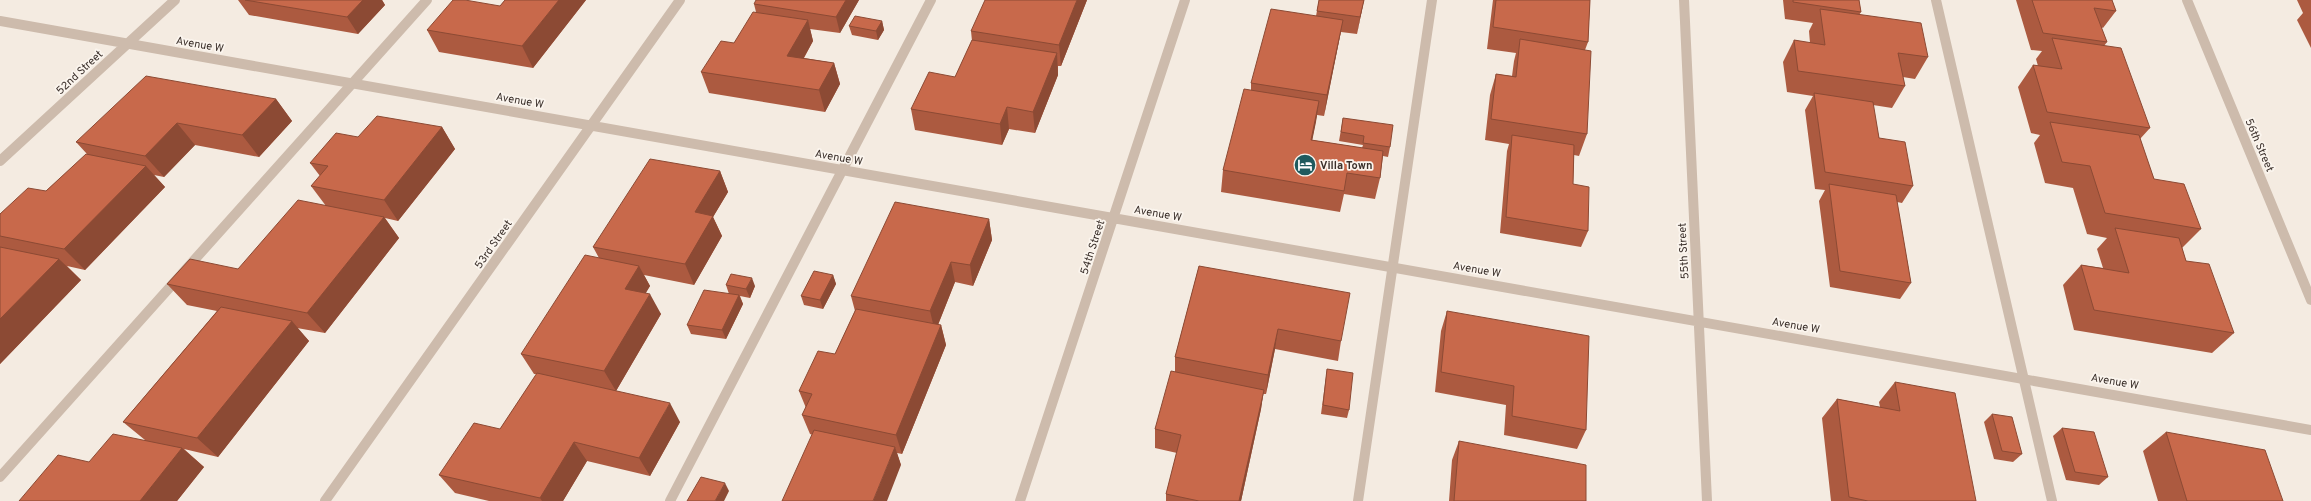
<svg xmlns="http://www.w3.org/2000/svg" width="2311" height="501" font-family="Overpass,sans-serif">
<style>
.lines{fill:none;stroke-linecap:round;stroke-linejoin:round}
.service{stroke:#cdbbac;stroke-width:10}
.minor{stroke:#cdbbac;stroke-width:10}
.wall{fill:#ac5a40}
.shaded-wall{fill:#8c4a34}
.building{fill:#c8694b;stroke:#8c4a34}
.labels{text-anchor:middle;stroke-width:3.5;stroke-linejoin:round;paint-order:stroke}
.street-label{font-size:11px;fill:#3b302b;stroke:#fbf5ee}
.poi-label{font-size:11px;font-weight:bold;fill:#3b302b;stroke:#fbf5ee;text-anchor:start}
</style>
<rect width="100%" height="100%" fill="#f4ebe1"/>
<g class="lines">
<path class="service" d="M1936,0L2052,501
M0,477L427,0
M670,501L931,0
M1358,501L1432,0"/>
<path class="minor" d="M1684,0L1707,501
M2187,0L2311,300
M0,21L2311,430
M0,161L175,0
M325,501L680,0
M1020,501L1185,0"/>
</g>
<path class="wall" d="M238,0H382L385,5L358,34L249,15Z
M505,0H586L533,68L439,52L427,30L500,6Z
M859,0L840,33L810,29L813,41L804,58L834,63L840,84L825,112L709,93L701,72L734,43L756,12L754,4Z
M1087,0L1061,66H1058V75L1035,133L1009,129L1002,145L915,130L911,109L955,77L972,41L971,31Z
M1319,0H1364L1357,34L1341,32L1339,41L1324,116L1317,115L1312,140L1362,148L1363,145L1339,141L1343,118L1390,147L1388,157L1383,156L1380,178L1375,199L1344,194L1340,212L1221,192L1223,170L1251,90V83L1316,16Z
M1493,0H1590L1588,42L1585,50L1587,134L1579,156L1574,155L1573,184L1588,231L1581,247L1500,233L1507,151L1509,144L1485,140L1490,95L1496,74L1512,76L1514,61L1516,53L1487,49Z
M1783,0H1859L1861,12L1859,15L1928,57L1915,79L1903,77L1905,86L1892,108L1873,105L1879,138L1913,186L1902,203L1897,202L1911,283L1900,299L1830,287L1819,201L1825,190L1815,189L1805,110L1813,96L1787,92L1783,62L1794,40L1810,43L1809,31L1813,23L1785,19Z
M2016,0H2112L2116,11L2103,28L2101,27L2107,42L2104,46L2150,128L2140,139L2154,179L2201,229L2182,248L2186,261L2234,333L2212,353L2074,330L2063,285L2081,265L2103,268L2097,249L2107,238L2087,234L2073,188L2045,183L2034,143L2040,135L2031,133L2018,87L2033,65L2038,66L2036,59L2042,51L2031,50Z
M2297,0H2311V48L2297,20L2303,13Z
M882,21L884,30L878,40L852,35L849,26Z
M276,99L292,121L259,157L195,145L164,177L154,175L165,187L85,270L67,266L81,280L0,364V214L46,191L87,154L76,142Z
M442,127L455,149L398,221L385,218L399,238L325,333L297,328L309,341L218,457L184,449L204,467L177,501H19L89,462L145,440L123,422L217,311L187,305L167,284L238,269L326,206L311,186L320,176L310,163L358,137Z
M720,171L728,192L713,217L722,236L694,285L644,275L650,286L645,293L661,314L616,391L680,422L650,476L587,461L563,501H489L455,493L439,475L500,429L537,374H534L521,354L599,258L593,247Z
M989,219L992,240L973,286L955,282L938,325H941L946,345L902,454L897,453L901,465L810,434L802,415L806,408L799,391L835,354L855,311L851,296Z
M1199,266L1341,341L1338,361L1275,349L1266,394H1263L1261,409L1241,501H1166V494L1177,453L1155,448V429L1175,372V357Z
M833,275L836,284L823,309L804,305L801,296Z
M726,285L755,286L750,298L740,296L743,304L726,339L691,334L687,325L729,294Z
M1447,311L1586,430L1577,449L1504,435L1506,405L1435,392L1441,331Z
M1327,369L1349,410L1347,418L1321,414Z
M1895,382L1976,501H1831L1822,418L1837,399L1880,407L1879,402Z
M1992,414L2022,454L2013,462L1994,459L1984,422Z
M2062,428L2108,477L2099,485L2066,480L2053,436Z
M2166,432L2283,501H2158L2143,451Z
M1459,441L1586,501H1449L1452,460Z"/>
<path class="shaded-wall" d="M363,0H382L385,5L358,34L347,17Z
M559,0H586L533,68L522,46Z
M846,0H859L840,33L836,17Z
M1077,0H1087L1061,66L1059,45Z
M1364,0L1357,34L1360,17Z
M808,20L813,41L793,77L787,56Z
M1343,20L1339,41L1324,116L1327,95Z
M882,21L884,30L878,40L876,31Z
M1057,53L1058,75L1035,133L1033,112Z
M834,63L840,84L825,112L819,90Z
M276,99L292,121L259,157L242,135Z
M1319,101L1316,122L1308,161L1311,140Z
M1007,107L1009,129L1002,145L1000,124Z
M177,123L195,145L164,177L145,156Z
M442,127L455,149L398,221L384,200Z
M146,166L165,187L85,270L64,249Z
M720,171L728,192L713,217L722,236L694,285L685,264L695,212Z
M384,217L399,238L325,333L307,313Z
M989,219L992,240L973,286L970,265Z
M59,259L81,280L0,364V319Z
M951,262L955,282L935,332L930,311Z
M639,266L650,286L636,310L625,289Z
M833,275L836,284L823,309L820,300Z
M752,278L755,286L750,298L746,289Z
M650,294L661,314L616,391L604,371Z
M739,295L743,304L726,339L722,330Z
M292,321L309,341L218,457L197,438Z
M941,325L946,345L902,454L896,435Z
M1278,329L1275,349L1266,394L1268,375Z
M1264,390L1261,409L1241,501H1239Z
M670,403L680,422L650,476L639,458Z
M574,442L587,461L563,501H542L540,498Z
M895,447L901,465L887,501H873Z
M182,448L204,467L177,501H140Z
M725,483L729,491L724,501H715Z"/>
<path class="building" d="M245,0H363L347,17Z
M453,0H465L500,6L505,0H559L522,46L427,30Z
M756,0H846L836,17L754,4Z
M985,0H1077L1059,45L971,31Z
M1319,0H1364L1360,17L1317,11Z
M1496,0H1590L1588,42L1493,27Z
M1793,0H1859L1861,12L1793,2Z
M2032,0H2112L2116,11L2094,8L2107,42L2043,33Z
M1271,9L1343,20L1327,95L1251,83Z
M1820,9L1921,23L1928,57L1898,53L1905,86L1798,71L1794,40L1825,45Z
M753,12L808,20L787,56L834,63L819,90L701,72L721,41L734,43Z
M855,16L882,21L876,31L849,26Z
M2052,38L2121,48L2150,128L2047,112L2033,65L2062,69Z
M1520,39L1591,51L1587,134L1491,119L1496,74L1516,77Z
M972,40L1057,53L1033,112L1007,107L1000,124L911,109L929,72L955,77Z
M146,76L276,99L242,135L177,123L145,156L76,142Z
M1244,89L1319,101L1311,140L1383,151L1380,178L1347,173L1344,191L1223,170Z
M1814,93L1873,102L1879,138L1905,142L1913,186L1825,172Z
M377,116L442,127L384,200L311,186L328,166L310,163L336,133L358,137Z
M1343,118L1393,125L1390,147L1363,143L1364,136L1341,132Z
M2050,122L2139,135L2154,179L2184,184L2201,229L2105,213L2090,166L2062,162Z
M1512,135L1574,145L1573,184L1589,187L1588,231L1506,217Z
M86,154L146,166L64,249L0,236V214L28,188L46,191Z
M650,159L720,171L695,212L713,216L685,264L593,247Z
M1829,184L1896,195L1911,283L1840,271Z
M298,200L384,217L307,313L167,284L190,259L238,269Z
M895,202L989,219L970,265L951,262L930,311L851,296Z
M2115,228L2179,238L2186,261L2209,264L2234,333L2094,310L2081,265L2129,273Z
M0,247L59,259L0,319Z
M585,255L639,266L625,289L650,294L604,371L521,354Z
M1199,266L1350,293L1341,341L1278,329L1268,375L1175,357Z
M814,271L833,275L820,300L801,296Z
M731,274L752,278L746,289L726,285Z
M704,290L739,295L722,330L687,325Z
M221,307L292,321L197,438L123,422Z
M856,309L941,325L896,435L802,415L812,394L799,391L818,351L835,354Z
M1447,311L1589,336L1586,430L1512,416L1514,386L1441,372Z
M1327,369L1353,373L1349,410L1323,405Z
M1171,371L1264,390L1239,501H1199L1166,494L1181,435L1155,429Z
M537,373L670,403L639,458L574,442L540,498L439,475L474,423L500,429Z
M1895,382L1955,393L1976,501H1868L1849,497L1837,399L1900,411Z
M1992,414L2012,417L2022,454L2002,451Z
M2062,428L2094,432L2108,477L2075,472Z
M814,430L895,447L873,501H782Z
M2166,432L2265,450L2283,501H2187Z
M113,434L182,448L140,501H19L58,455L89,462Z
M1459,441L1586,465V501H1454Z
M701,477L725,483L715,501H687Z"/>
<defs>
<g id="hotel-disc" transform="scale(1.15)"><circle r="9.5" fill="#1f5a5e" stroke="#fbf5ee"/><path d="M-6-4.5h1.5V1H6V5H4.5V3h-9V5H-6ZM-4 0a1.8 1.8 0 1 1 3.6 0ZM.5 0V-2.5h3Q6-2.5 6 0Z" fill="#fff"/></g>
</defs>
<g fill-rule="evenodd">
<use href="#hotel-disc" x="1305" y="165"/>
</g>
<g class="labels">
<g class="street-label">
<text transform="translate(200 44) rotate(10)" y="4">Avenue W</text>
<text transform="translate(79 72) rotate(-43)" y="4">52nd Street</text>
<text transform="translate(520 100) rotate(10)" y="4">Avenue W</text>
<text transform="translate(2260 145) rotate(67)" y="4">56th Street</text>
<text transform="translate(839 157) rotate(10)" y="4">Avenue W</text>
<text transform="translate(1158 213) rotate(10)" y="4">Avenue W</text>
<text transform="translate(493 244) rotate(-55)" y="4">53rd Street</text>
<text transform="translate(1092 247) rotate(-72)" y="4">54th Street</text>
<text transform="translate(1683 251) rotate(-93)" y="4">55th Street</text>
<text transform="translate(1477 269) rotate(10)" y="4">Avenue W</text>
<text transform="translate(1796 325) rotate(10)" y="4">Avenue W</text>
<text transform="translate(2115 381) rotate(10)" y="4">Avenue W</text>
</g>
<g class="poi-label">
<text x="1320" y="169">Villa Town</text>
</g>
</g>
</svg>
